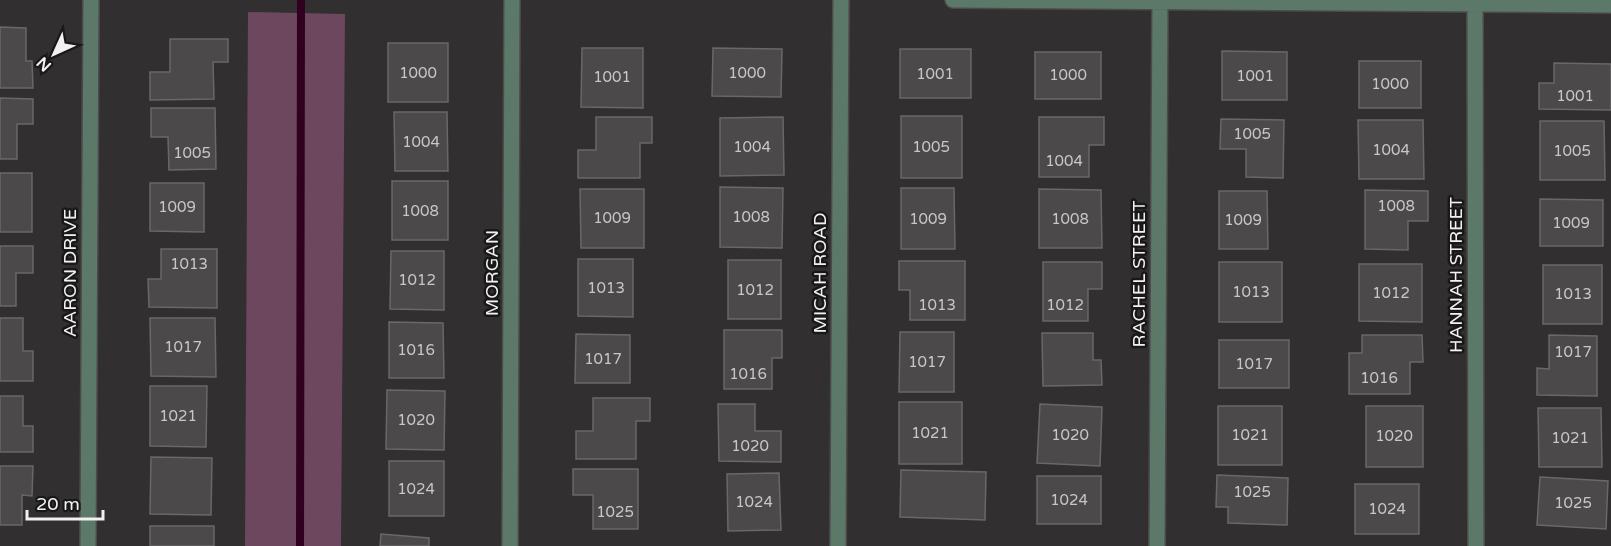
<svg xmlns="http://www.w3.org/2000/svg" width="1611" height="546" font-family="'Varela Round',sans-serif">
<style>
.green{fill:#6c475d}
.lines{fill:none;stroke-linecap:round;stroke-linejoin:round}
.stream{stroke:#300021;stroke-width:8}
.building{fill:#4c494b;stroke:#6a6769;stroke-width:1.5}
.minor-casing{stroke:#4d4a4c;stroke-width:18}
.minor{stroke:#5c7868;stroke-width:15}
.labels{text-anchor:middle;stroke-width:5;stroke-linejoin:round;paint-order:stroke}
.number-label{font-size:15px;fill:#c8c6c8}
.street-label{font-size:18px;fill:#f2f0f1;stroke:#191818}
</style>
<rect width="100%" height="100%" fill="#322f31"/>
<path class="green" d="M248,12L345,14L341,546H245Z"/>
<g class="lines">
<path class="stream" d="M300,546L301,0"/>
</g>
<path class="building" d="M0,27L26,28V61H32L33,88H0Z
M170,39H228V62H213L214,99L150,100V72H170Z
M388,43H448V102H388Z
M582,48H643V108L581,107Z
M713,48L782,49L781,97L712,96Z
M900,49H971V98H900Z
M1222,51L1287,52V100H1222Z
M1035,52H1101V99H1035Z
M1359,61H1421V108H1359Z
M1554,63L1611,64V110L1539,109V83H1554Z
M0,98L33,99V124H17V159H0Z
M151,108H215L216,169L169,170L168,137H151Z
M394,112H447L448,171H395Z
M901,116H962V178H901Z
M596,117H652V143H640V178H578V150H596Z
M783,117L784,175L720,176V118Z
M1039,117H1104V145H1089V177H1039Z
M1221,119L1284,120L1283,178L1246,177V149H1220Z
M1358,120H1423L1424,179H1359Z
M1540,121H1604L1605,180H1540Z
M0,173H32V232H0Z
M392,181H448V240H392Z
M150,183H204V232L150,231Z
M720,187L783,188L782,248L720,247Z
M901,188H954L955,249H901Z
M580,189H644V248H581Z
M1039,189L1101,190L1102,248H1039Z
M1365,190L1428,191V221H1408V250L1365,249Z
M1219,191H1267L1268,249H1219Z
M1540,199L1603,200V246H1540Z
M0,246H33V273H16V306H0Z
M161,249H217V308L149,307L148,279H161Z
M391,251H444V310L390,309Z
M578,259H633V317L578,316Z
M728,260H781V319H728Z
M899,261H965V320H910V290H899Z
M1043,262H1102V289H1088V321H1043Z
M1219,262H1282V322H1219Z
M1359,264H1422V322L1359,321Z
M1543,265H1602V324H1543Z
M0,318H23V351H33V381H0Z
M150,318H215L216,377L151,376Z
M389,322L443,323L444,378H389Z
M724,330H782V358H772V389H724Z
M900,332H954V392H899Z
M1042,333H1093V360H1101L1102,385L1043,386Z
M576,334L630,335V383H575Z
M1362,335H1422L1423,362H1410V394H1349V353H1362Z
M1549,335L1597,336V396L1537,395V368L1549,369Z
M1219,340H1289V388H1219Z
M150,386H207L206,447L150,446Z
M387,390L445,391L444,450L386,449Z
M0,396H23V426H33V452H0Z
M593,398H650V421H636V459H576V431H593Z
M899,402H962V464H899Z
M718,404H755V431H781V462L719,461Z
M1040,404L1102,407L1100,466L1037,463Z
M1218,406H1282V465H1218Z
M1366,406H1423V467H1366Z
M1538,408H1601L1602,467H1539Z
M151,457L212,458L211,515L150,514Z
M389,461H444V516H389Z
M0,466H33L32,496L22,495V525H0Z
M573,469H638V529H593V495H573Z
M901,470L986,472L985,520L900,517Z
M779,473L781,530L728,531L727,474Z
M1217,475L1288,478L1287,525L1228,523V507H1216Z
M1037,476H1101V524H1037Z
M1540,477L1608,481L1606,529L1537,525Z
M1355,484H1419V534H1355Z
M150,526H214V546H150Z
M381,534L429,538V546H380Z"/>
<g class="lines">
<g class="minor-casing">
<path id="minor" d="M953,0L1611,5
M1475,5L1476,546
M88,546L91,0
M510,546L512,0
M838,546L841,0
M1157,546L1160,2"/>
</g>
<use href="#minor" class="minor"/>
</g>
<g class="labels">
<g class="number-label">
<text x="418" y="78">1000</text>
<text x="747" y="78">1000</text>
<text x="935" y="79">1001</text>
<text x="1068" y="80">1000</text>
<text x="1255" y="81">1001</text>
<text x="612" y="82">1001</text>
<text x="1390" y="89">1000</text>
<text x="1575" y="101">1001</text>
<text x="1252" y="139">1005</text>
<text x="421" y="147">1004</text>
<text x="752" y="152">1004</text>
<text x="931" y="152">1005</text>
<text x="1391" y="155">1004</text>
<text x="1572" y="156">1005</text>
<text x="192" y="158">1005</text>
<text x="1064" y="166">1004</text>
<text x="1396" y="211">1008</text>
<text x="177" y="212">1009</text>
<text x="420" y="216">1008</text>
<text x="751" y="222">1008</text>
<text x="612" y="223">1009</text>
<text x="928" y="224">1009</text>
<text x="1070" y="224">1008</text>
<text x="1243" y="225">1009</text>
<text x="1571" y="228">1009</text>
<text x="189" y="269">1013</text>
<text x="417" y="285">1012</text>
<text x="606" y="293">1013</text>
<text x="755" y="295">1012</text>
<text x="1251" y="297">1013</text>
<text x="1391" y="298">1012</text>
<text x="1573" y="299">1013</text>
<text x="937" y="310">1013</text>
<text x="1065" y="310">1012</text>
<text x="183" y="352">1017</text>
<text x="416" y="355">1016</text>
<text x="1573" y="357">1017</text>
<text x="603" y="364">1017</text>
<text x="927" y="367">1017</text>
<text x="1254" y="369">1017</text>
<text x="748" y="379">1016</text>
<text x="1379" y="383">1016</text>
<text x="178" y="421">1021</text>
<text x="416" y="425">1020</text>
<text x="930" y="438">1021</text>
<text x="1070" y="440">1020</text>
<text x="1250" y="440">1021</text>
<text x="1394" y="441">1020</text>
<text x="1570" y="443">1021</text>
<text x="750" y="451">1020</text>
<text x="416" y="494">1024</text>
<text x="1252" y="497">1025</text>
<text x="1069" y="505">1024</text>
<text x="754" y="507">1024</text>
<text x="1573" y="508">1025</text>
<text x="1387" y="514">1024</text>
<text x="615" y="517">1025</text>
</g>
<g class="street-label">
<text transform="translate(70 273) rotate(-90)" y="6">AARON DRIVE</text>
<text transform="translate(492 273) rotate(-90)" y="6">MORGAN</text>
<text transform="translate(820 273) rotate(-90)" y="6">MICAH ROAD</text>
<text transform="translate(1139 274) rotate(-90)" y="6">RACHEL STREET</text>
<text transform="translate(1456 275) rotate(-90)" y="6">HANNAH STREET</text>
</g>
</g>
<g transform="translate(54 54) rotate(225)" stroke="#191818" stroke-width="4.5" paint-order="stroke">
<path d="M0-4.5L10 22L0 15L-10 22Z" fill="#f2f0f1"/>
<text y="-9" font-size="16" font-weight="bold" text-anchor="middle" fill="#f2f0f1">N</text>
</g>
<path d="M27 510v9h76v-9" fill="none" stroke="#f2f0f1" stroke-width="3"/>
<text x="36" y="510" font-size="18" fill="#f2f0f1" stroke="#191818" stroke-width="4.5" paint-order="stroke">20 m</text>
</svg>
